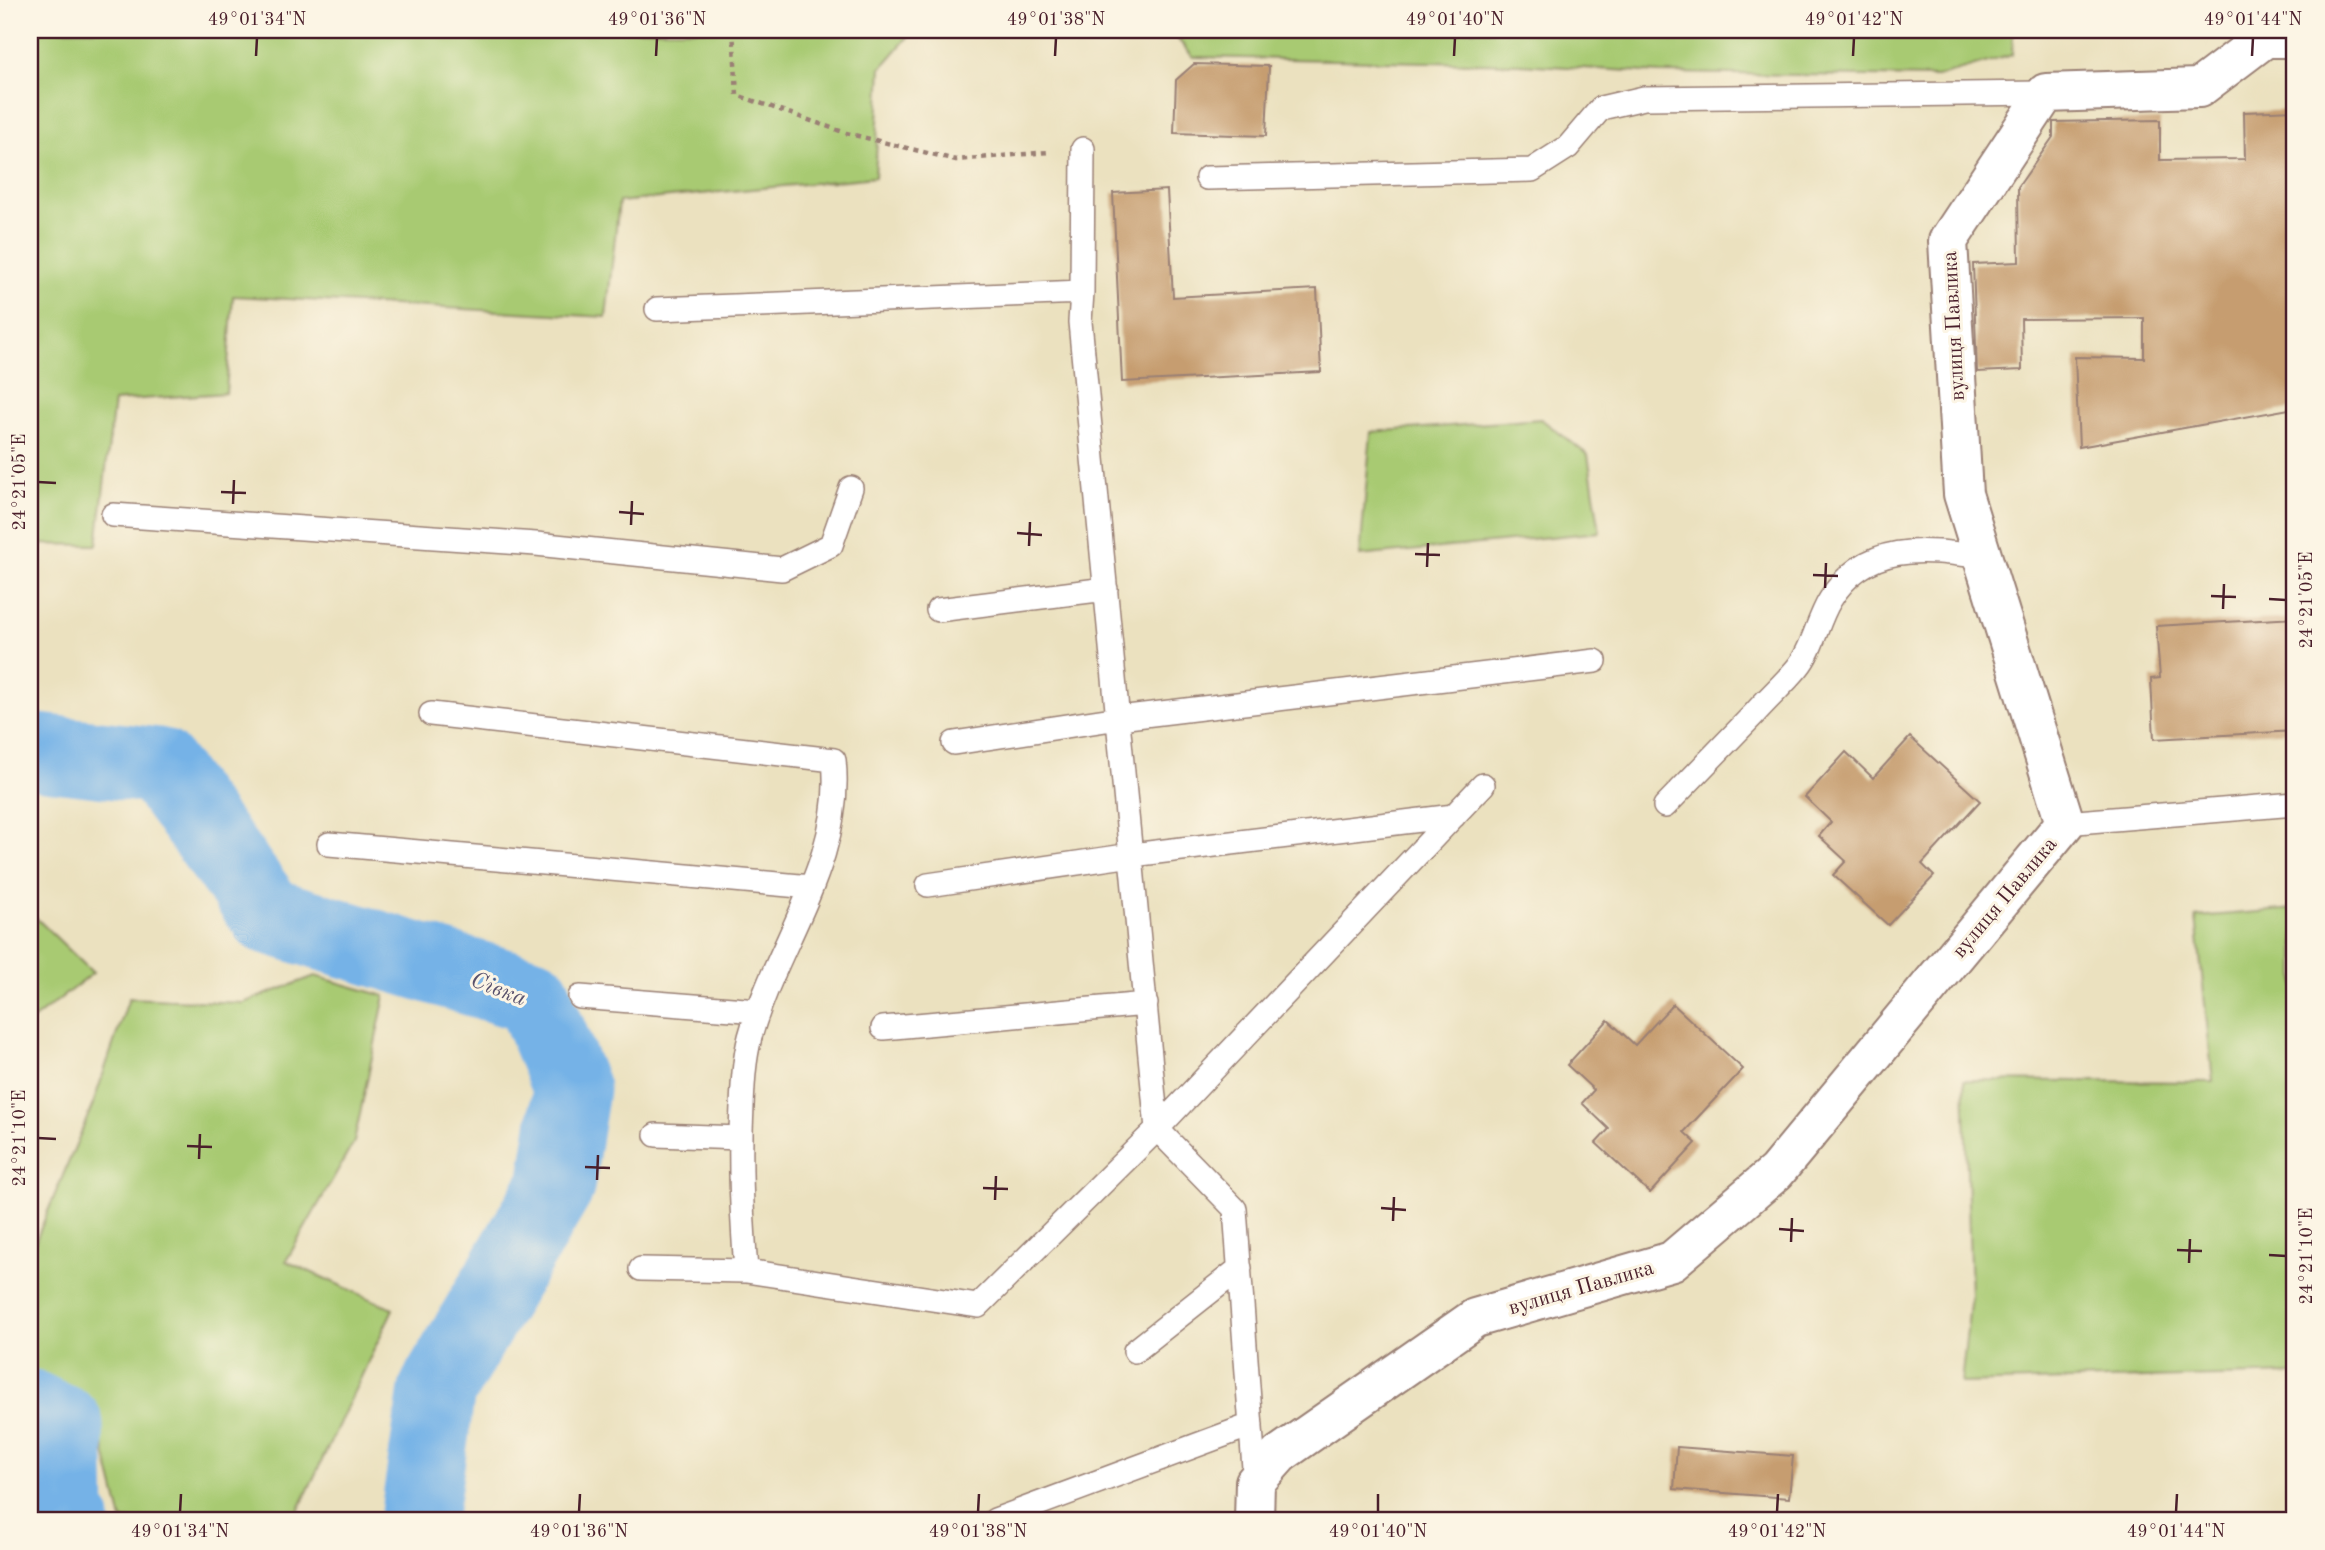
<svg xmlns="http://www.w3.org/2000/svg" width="2325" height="1550" font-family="'Old Standard TT',serif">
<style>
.green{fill:#a8ca72;stroke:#79744e;stroke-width:2}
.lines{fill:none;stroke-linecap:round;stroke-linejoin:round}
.river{stroke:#75b2e7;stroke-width:77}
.building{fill:#c69d6f}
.lane-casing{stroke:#9a8075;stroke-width:26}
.street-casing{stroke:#9a8075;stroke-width:42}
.path{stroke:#9a8075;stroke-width:4.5;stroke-dasharray:5 5;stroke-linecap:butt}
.lane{stroke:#fff;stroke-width:23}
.street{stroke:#fff;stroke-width:38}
.ticks{fill:none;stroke:#4a1f2b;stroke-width:2.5}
.labels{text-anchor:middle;stroke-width:6;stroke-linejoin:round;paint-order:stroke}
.street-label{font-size:21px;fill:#4a1f2b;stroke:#fcf5e5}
.water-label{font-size:23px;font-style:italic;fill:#59526d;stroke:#fcf5e5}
.neatline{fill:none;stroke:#4a1f2b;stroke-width:2.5}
.ticks-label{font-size:18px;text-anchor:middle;fill:#4a1f2b}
</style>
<rect width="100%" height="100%" fill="#fcf5e5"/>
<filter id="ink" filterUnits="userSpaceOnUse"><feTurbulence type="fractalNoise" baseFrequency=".0143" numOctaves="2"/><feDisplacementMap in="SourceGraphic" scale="14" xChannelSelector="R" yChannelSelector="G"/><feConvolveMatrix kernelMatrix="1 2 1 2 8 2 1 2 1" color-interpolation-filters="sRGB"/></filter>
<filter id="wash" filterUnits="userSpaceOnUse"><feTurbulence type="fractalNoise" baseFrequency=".00686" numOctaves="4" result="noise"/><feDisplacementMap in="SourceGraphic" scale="28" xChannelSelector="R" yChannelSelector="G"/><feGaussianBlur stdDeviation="1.57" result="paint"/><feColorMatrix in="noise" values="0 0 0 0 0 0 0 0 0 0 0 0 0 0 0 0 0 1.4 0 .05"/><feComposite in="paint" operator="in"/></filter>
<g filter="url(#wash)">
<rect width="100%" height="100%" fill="#ebe1bf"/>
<path class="green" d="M30,30H473L489,38L515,30H914L881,68L875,177L619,202L606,317L233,296L226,393L114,401L97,545L30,544Z
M1170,30H2013L2012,55L1937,77L1660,73L1520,64L1193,57Z
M1541,419L1588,455L1600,532L1360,556L1371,432Z
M2295,909V1374L1961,1383L1971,1295L1964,1080L2213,1082L2196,917Z
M30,912L93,973L30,1022Z
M315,976L385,996L354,1142L286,1261L393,1309L294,1520H122L92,1400L30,1374V1254L93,1104L129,998L243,1003Z"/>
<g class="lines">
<path class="river" d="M30,751L158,766L269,916L533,996L571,1089L556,1186L437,1390L418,1520
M30,1408L65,1425L67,1513L72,1520"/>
</g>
<g id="blocks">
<path class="building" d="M1194,64L1269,66L1266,136L1174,133L1176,80Z
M2295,110V408L2079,447L2075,357L2144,358V318L2021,319L2022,370L1977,372L1973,264L2019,262L2018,187L2053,137V122L2160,120V160L2245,159L2244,112Z
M1167,190L1173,297L1317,289L1321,372L1122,382L1113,193Z
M2295,618V731L2154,739L2151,679L2160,678L2156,626Z
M1910,737L1980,801L1922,864L1934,876L1888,925L1833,875L1846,861L1819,836L1831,822L1805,797L1846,752L1873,778Z
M1673,1004L1743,1069L1684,1132L1696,1143L1650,1193L1596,1143L1609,1129L1582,1103L1594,1090L1567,1065L1608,1020L1635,1045Z
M1677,1447L1793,1456L1789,1498L1674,1489Z"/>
</g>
</g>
<g filter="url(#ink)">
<use href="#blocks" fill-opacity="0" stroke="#9a8075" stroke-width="2"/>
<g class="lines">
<g class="lane-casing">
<path id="lane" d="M1207,178L1532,170L1568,147L1601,108L1644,98L2046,93
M1082,292L1083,149
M657,309L1082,292L1080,322L1157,1129
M113,515L536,544L782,569L831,545L851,488
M938,610L1106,589
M431,714L834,760C845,861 775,945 750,1037C744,1060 743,1083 742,1106C739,1162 742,1214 746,1271
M954,743L1119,718L1595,661
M1665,806C1695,775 1724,745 1754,714C1768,698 1784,684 1798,667C1813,649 1817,621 1830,600C1865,541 1924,549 1982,557
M2065,823L2295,804
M329,844L811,887
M928,885L1132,855L1454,816
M580,997L758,1011
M883,1028L1146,1004
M1157,1129L1483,785
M656,1135L740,1138
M641,1269L746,1271L978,1306L1157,1129L1235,1209L1255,1482
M1135,1351L1240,1268
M995,1520L1251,1425"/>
</g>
<g class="street-casing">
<path id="street" d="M1254,1520L1255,1482L1280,1454L1475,1318L1672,1261L1776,1172L2065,823L1963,494L1948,241L2046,93L2199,88L2265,38H2295"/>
</g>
<path class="path" d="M733,30L737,95L846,133L956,160L1049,152"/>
<use href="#lane" class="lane"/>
<use href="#street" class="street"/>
</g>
</g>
<path class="ticks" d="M256,56L257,38M656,56L657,38M1055,56L1056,38M1454,56L1455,38M1853,56L1854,38M2252,56L2253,38M38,482L56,483M221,492L246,493M233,504L234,480M619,512L644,514M631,525L632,501M1017,533L1042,535M1029,546L1030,522M1415,554L1440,555M1427,567L1428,543M1813,575L1838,576M1825,588L1826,563M2211,596L2236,597M2269,599L2286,600M2223,609L2224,584M38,1138L56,1139M187,1146L212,1147M199,1159L200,1134M585,1167L610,1168M597,1180L598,1155M983,1188L1008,1189M995,1200L996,1176M1381,1208L1406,1210M1393,1221L1394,1197M1779,1229L1804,1231M1791,1242L1792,1218M2177,1250L2202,1251M2269,1255L2286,1256M2189,1263L2190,1239M180,1512L181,1494M579,1512L580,1494M978,1512L979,1494M1378,1512V1494M1777,1512L1778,1494M2176,1512L2177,1494"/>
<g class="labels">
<g class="street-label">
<text transform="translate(1953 326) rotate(-93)" y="7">вулиця Павлика</text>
<text transform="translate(2004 897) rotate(-50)" y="7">вулиця Павлика</text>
<text transform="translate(1581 1287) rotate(-16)" y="7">вулиця Павлика</text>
</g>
<g class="water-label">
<text transform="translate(499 988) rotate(21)" y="8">Сівка</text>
</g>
</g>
<rect width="2325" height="1550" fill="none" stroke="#fcf5e5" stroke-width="77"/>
<rect x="38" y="38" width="2248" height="1474" class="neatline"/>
<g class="ticks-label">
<text x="257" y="25">49°01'34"N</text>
<text x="657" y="25">49°01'36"N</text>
<text x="1056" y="25">49°01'38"N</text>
<text x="1455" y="25">49°01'40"N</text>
<text x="1854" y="25">49°01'42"N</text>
<text x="2253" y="25">49°01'44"N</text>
<text transform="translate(19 482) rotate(-90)" y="6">24°21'05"E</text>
<text transform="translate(2306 600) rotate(-90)" y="6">24°21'05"E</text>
<text transform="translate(19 1138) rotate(-90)" y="6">24°21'10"E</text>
<text transform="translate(2306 1256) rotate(-90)" y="6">24°21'10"E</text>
<text x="180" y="1537">49°01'34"N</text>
<text x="579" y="1537">49°01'36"N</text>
<text x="978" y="1537">49°01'38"N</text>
<text x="1378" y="1537">49°01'40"N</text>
<text x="1777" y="1537">49°01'42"N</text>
<text x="2176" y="1537">49°01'44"N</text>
</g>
</svg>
